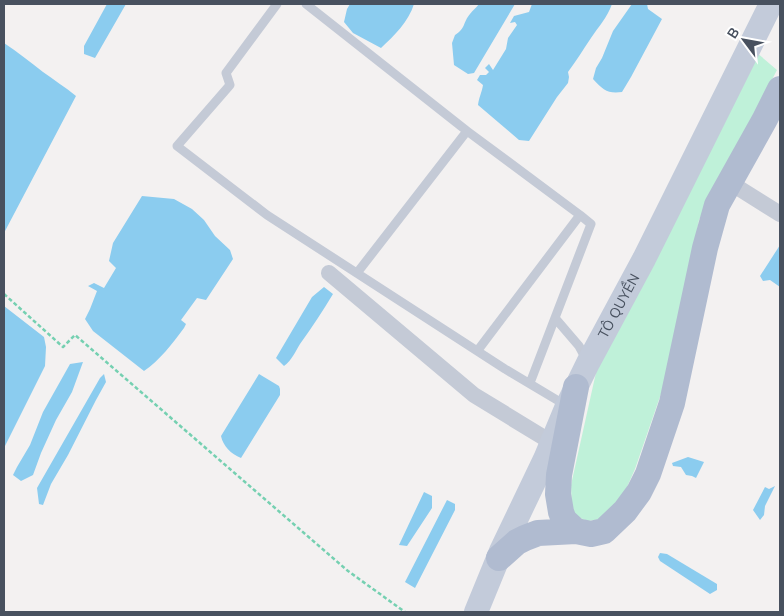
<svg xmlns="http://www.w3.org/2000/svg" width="784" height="616" font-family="Mulish,sans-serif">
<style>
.green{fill:#bff1d9}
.water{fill:#8bccef}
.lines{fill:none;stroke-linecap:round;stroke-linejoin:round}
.path{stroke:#75d0b1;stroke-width:2.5;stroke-dasharray:4 2.5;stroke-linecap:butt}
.lane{stroke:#c4cad6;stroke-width:9}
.street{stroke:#c4cad6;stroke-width:16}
.secondary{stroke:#c3cbda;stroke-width:24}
.primary{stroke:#b0bbd0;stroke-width:26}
.labels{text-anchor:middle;stroke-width:4;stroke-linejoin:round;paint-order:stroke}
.street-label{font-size:14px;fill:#48515f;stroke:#fff}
</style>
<rect width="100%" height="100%" fill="#f3f1f1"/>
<path class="green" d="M756,52L777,70L699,220L672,362L635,469L627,487L613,508L601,519L588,521L572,515L571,485L597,368Z"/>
<path class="water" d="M107,4H126L95,58L84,54V46Z
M350,4H414C409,21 394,36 381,48L353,33L344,22L347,9Z
M479,4H515L474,73L468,74L454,65L452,43L455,35C466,28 463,22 470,14C473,10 476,8 479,4Z
M532,4H612C607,18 599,26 591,38C583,50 576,61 568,72L569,77L568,83L557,97L529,141L519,140L478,105C479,97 482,92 483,85L477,80L480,75H486L489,72L485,68L489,64L493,70L506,49L508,38L517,25L515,22L510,23L514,16L529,12Z
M632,4H647L648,9L662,19L631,77L622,92C608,94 603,90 593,79L596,68L602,58L613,31Z
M4,43C18,52 30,62 43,72C54,80 65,87 76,96L4,233Z
M142,196L174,199L192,209L204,220L215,236L230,250L233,259L206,300L197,298L181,320L186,324L184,328C172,344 160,360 144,371L93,331L85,319L90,309L97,291L88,286L94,283L104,288L116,268L109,261L113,243Z
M780,245V287L770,280L763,281L760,276Z
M324,287L333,294C323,311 312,327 300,344C295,352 292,360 284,366L276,358L312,297Z
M4,306L44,337L46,347L45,366L4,448Z
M83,362L72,392L56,420L41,453L33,475L21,481L13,475L17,467L30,445L43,412L70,364Z
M104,374L106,382L96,400L68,455L51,484L43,505L39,504L37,488L100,378Z
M259,374L279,386L280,389V395L241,458C231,454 223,446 221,436Z
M688,457L704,462L696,478L692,476L686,475L681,467L673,466L672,463Z
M775,486L765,506L764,515L760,520L753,510L765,487L769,489Z
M424,492L432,496V508L407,546L399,545Z
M447,500L455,504V510L415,588L405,582Z
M660,553L667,554L717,584V590L710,594L660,561L658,557Z"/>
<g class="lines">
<path class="path" d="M4,294L63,347L75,335L348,571L405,612"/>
<path class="lane" d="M277,4L226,73L230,85L177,146L267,215L505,369L567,406
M306,4L467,131
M357,273L467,131L580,215L478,350
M555,318L579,346L586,359
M530,383L591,224L580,215"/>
<path class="street" d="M729,182L780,214
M329,273L474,395L551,442"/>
<path class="secondary" id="s1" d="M476,612L501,551L545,459L567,406L588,363L644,259L771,4"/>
<path class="primary" d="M576,531L564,520L561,512L558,494L559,475L576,387
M499,558L517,542L525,538L538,533L576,531L591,534L604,531L625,511L639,492L648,474L672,403L705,248L717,205L765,119L780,89"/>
</g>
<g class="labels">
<g class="street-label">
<text dy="5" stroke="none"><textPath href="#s1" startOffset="338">TÔ QUYỀN</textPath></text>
</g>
</g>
<rect width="784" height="616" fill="none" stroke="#48515f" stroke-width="10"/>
<g transform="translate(744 40) rotate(302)" stroke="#ffffff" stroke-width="4" paint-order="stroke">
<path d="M0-4L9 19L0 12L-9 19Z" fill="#48515f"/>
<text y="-8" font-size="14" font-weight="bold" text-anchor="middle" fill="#48515f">B</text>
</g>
</svg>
